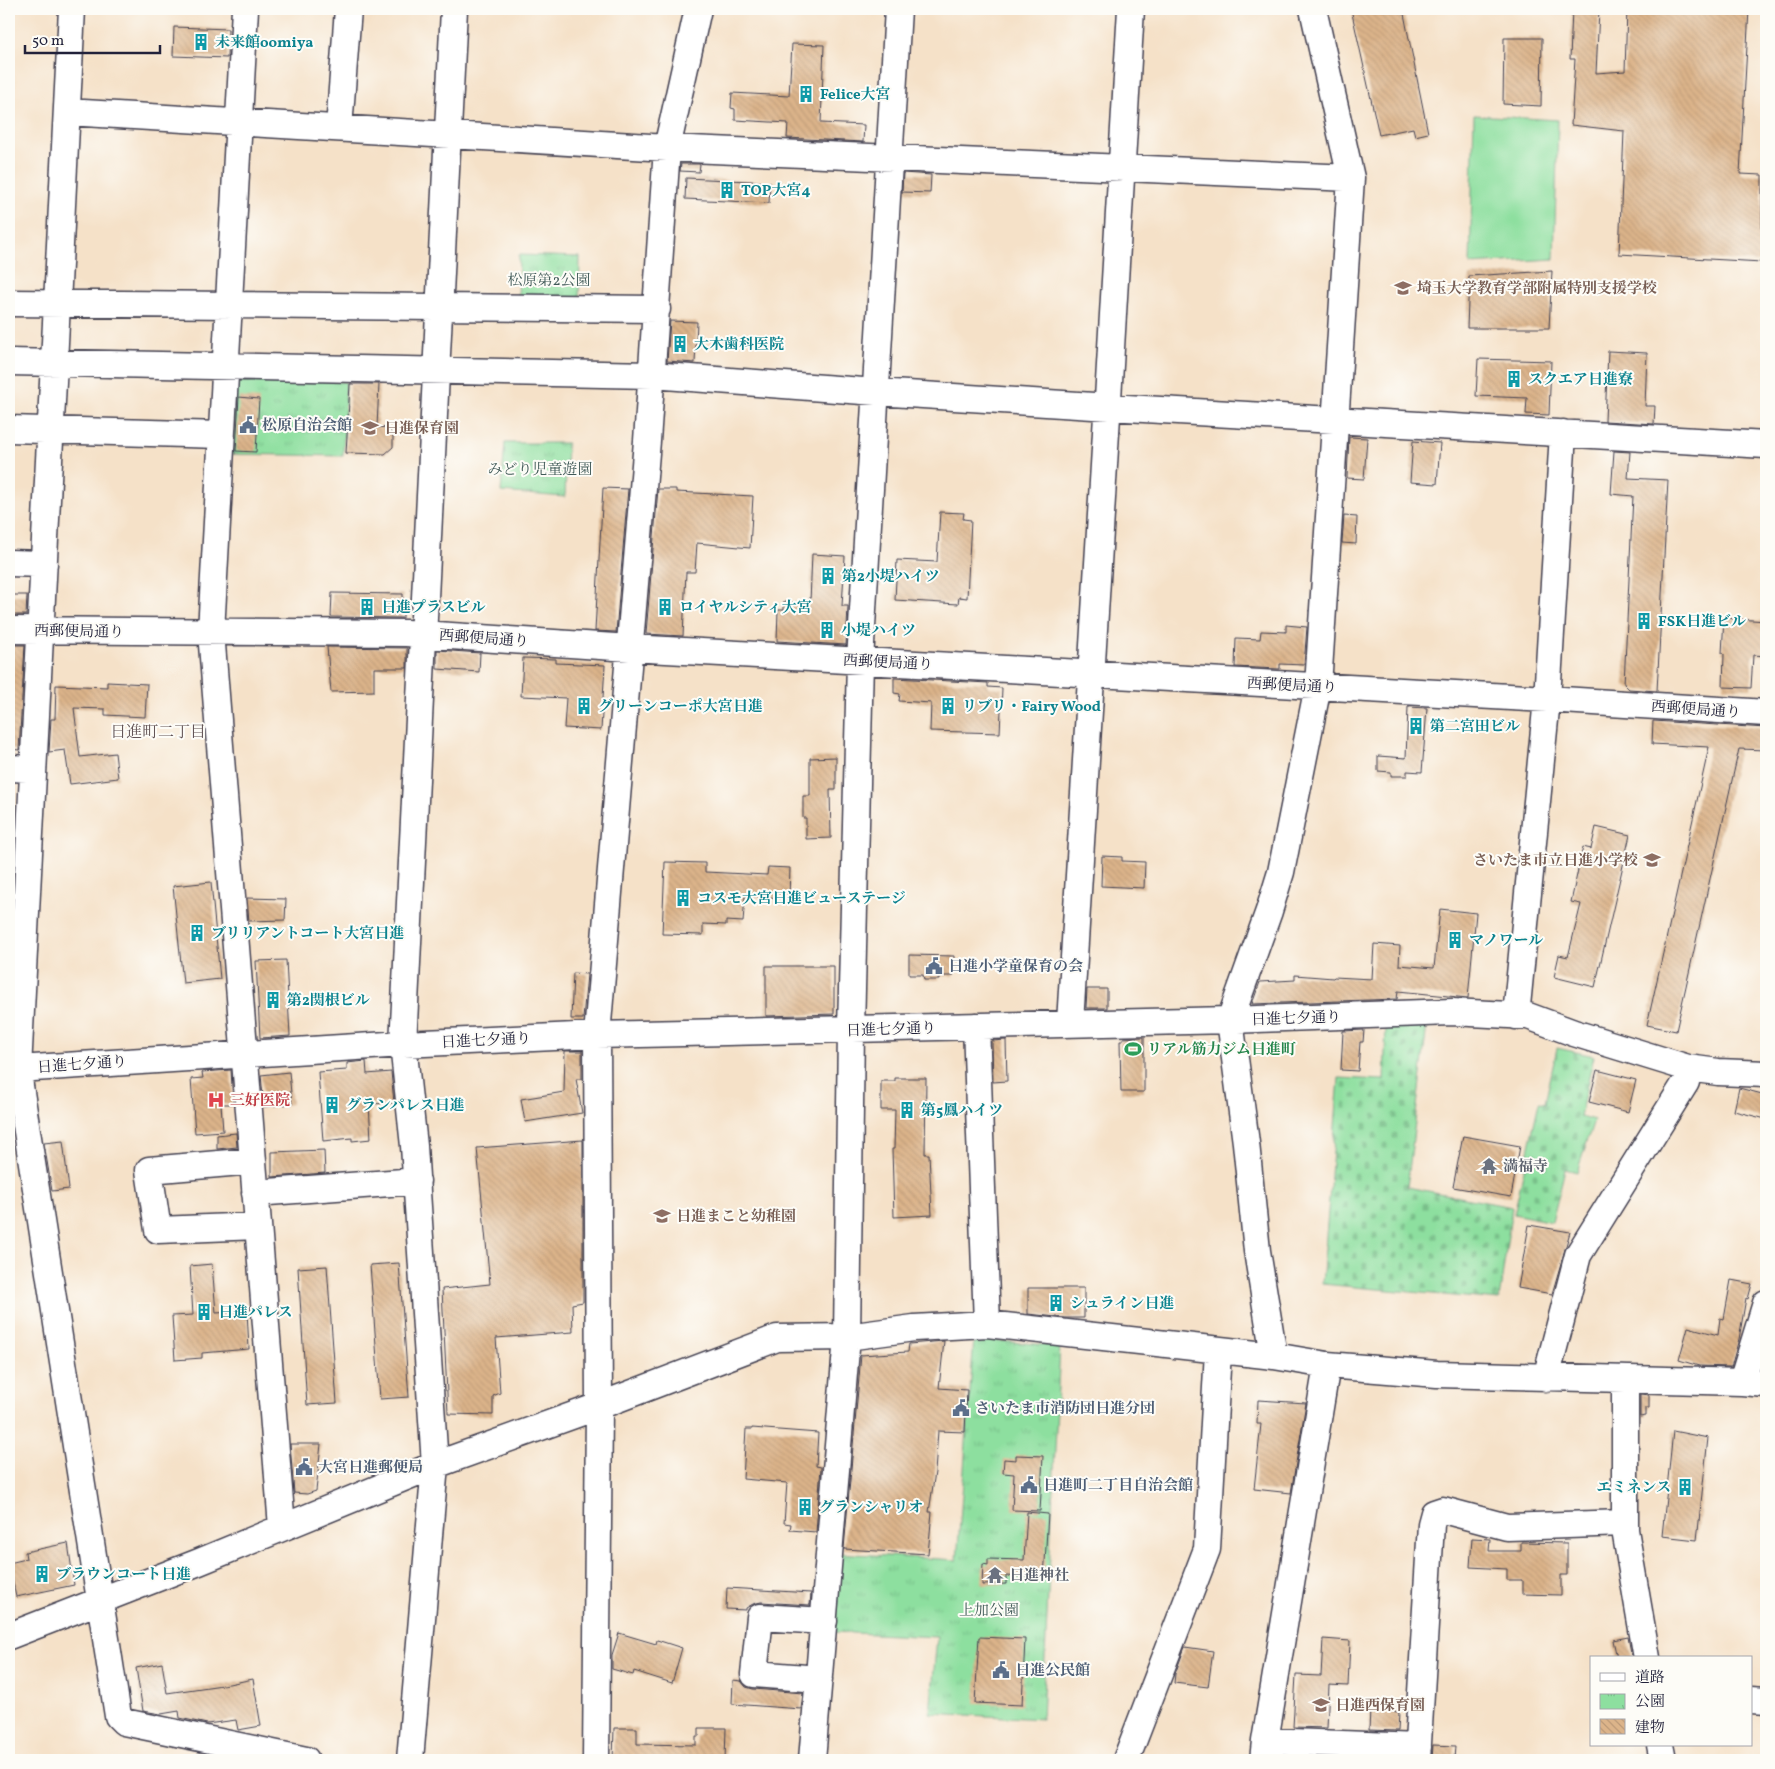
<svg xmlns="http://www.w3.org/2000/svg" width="1775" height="1769" font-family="Vollkorn,'Noto Serif JP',serif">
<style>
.grass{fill:#8ddf9f;stroke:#58806d}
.cemetery{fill:url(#cemetery-stones);stroke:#58806d}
.park{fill:url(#park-tufts);stroke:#58806d}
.building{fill:url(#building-back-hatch)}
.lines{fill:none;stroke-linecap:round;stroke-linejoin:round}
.minor-casing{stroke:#423f50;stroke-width:29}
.minor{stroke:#fff;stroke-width:26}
.labels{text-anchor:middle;stroke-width:4;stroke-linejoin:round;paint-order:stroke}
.culture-label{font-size:15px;font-weight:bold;fill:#0d838f;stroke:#fdfcf7;text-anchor:start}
.park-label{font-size:15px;fill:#425b59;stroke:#fdfcf7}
.education-label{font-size:15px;font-weight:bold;fill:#785e54;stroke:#fdfcf7;text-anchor:start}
.service-label{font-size:15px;font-weight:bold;fill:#4e5e75;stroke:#fdfcf7;text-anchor:start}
.street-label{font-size:15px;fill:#22223b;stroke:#fdfcf7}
.leisure-label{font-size:15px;font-weight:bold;fill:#27864d;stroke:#fdfcf7;text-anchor:start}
.health-label{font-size:15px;font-weight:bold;fill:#be3a42;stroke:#fdfcf7;text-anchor:start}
.worship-label{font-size:15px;font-weight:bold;fill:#5b616d;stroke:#fdfcf7;text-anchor:start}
.neighbourhood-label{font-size:16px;fill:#635557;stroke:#fdfcf7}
</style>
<defs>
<pattern id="cemetery-stones" width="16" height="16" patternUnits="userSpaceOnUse" patternTransform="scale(1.25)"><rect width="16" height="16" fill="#8ddf9f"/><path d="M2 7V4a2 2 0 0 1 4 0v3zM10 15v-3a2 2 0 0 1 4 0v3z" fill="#79bf8a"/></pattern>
<pattern id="park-tufts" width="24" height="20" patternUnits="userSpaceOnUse" patternTransform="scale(1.25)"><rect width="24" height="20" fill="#8ddf9f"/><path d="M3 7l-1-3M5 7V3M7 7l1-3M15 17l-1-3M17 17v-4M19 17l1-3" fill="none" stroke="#79bf8a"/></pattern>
<pattern id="building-back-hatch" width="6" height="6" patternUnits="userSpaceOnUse" patternTransform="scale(1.25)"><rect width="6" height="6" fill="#dcb48a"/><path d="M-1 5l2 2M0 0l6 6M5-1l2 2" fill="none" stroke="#bc9a78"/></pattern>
</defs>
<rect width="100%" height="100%" fill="#fdfcf7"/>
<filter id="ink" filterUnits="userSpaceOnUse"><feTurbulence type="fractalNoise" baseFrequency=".02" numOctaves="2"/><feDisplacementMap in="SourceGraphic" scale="10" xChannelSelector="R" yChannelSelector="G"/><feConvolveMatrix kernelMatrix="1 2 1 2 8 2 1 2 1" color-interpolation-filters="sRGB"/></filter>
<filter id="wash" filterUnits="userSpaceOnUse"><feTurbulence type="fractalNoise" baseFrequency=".0096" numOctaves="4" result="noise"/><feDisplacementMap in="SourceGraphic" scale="20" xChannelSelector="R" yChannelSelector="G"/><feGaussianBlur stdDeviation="1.12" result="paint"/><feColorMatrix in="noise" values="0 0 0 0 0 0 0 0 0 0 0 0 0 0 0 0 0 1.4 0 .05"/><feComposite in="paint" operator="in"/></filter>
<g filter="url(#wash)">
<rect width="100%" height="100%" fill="#f5e1c8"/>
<path class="grass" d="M1474,115L1558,120L1554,259L1470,264Z"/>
<path class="cemetery" d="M1427,1025L1407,1187L1512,1207L1499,1300L1322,1284L1339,1078L1384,1080L1386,1026Z
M1557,1048L1594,1056L1580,1116L1594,1120L1577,1172L1565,1169L1552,1222L1514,1214L1539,1102L1545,1103Z"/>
<path class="park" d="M519,255L580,257L579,305L518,304Z
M232,377L346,382L343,456L230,454Z
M505,443H567L565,497L501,492Z
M974,1339L1060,1346L1042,1719L930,1713L937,1637L832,1632L837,1553L957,1560Z"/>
<g id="blocks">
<path class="building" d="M1351,9H1403L1428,133L1415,136L1413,128L1379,135Z
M1572,9L1599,10L1596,73L1625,71L1627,9H1749L1740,174L1762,175V262L1619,254L1624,131L1571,125L1575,59H1570Z
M174,27L228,29L227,58L173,56Z
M1504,38H1542L1541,106L1503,104Z
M792,44L824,45L821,123L864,125L863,142L787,138L788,123L735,120V109L731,108L732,93L789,96Z
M681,164H700L699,172L680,171Z
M903,173L931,175L930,193L902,192Z
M686,178L770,182L769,203L685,199Z
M1552,271L1549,328H1467L1469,276Z
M670,321L697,322L695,363L667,361Z
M1608,351L1647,353L1645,406H1655L1654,424L1605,421Z
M1478,359L1551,361L1549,415L1526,414L1527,398L1476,396Z
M350,384H379L377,427L388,428L393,436V447L385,454L346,453Z
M239,397L259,399L256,452L236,451Z
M1349,437L1367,438L1364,479L1347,478Z
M1413,441L1440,443L1437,484L1410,482Z
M1614,451L1630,452L1628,478L1668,480L1657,691L1629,689L1624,684L1633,496L1611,494Z
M603,488L628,489L616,632L595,631Z
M658,489H676V492L753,496L750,548L697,543L695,572H686L683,636L646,634Z
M940,512L964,513L963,519L971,520L967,598L959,597L958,604L895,600L897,560L937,562Z
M1344,516L1357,517L1356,544L1342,543Z
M812,554L845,556L842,606H848L846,645L777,641L778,610H784V602L806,603V602H810Z
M332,593L403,594V618L331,617Z
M9,595H27L26,615H9Z
M1724,618L1766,621V656L1753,655L1751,688L1723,687L1724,654L1722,653Z
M1286,625L1307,627L1304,665L1280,664V669L1235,667L1236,638L1260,639L1261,631L1286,632Z
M9,645H25L19,750L9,749Z
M327,647L407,648V668H374V691L331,692Z
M437,650L480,653L479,672L437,669Z
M523,658L556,659V663L605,665L601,730L564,728L566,698L521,696Z
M894,678L988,683V687L1002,688L1000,733L930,731L931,703L899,701L900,694L894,693Z
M107,682L147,684L145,717L105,715V709L74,708L80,757L115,753L118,778L70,784L65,750L49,752L51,719H55L56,685L107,687Z
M1408,707L1427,708L1422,772L1407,771V776H1391V772L1378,771V756L1406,758Z
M1653,721L1766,728V750L1739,749L1676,1031L1647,1025L1709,747L1652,744Z
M836,757V790H830L831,838L806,839V818H803V796H810V758Z
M1596,827L1630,835L1595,987L1554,977L1559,955L1568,957L1581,904L1571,902L1583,847L1591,849Z
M1102,856L1122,857V861L1145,862L1144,888L1101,886Z
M665,862L705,863V872L767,875L768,867L790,868L789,898L745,896L743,922L726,921V925L703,924V935L662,934Z
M211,882L220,979L183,983L173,886Z
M247,898L286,899L285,920L249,921Z
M1440,909L1476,913L1468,998L1398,991L1397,999L1252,1004L1260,982L1295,980V975L1333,978L1334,977L1372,979L1374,944L1400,946L1399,965L1434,968Z
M909,955L954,956L953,976H939V980H924L923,975H909Z
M286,960L290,1036L260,1038L256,961Z
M766,966H834V1014L766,1016Z
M573,973L587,974L583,1019H571Z
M1087,989H1107V1008H1086Z
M1364,1030L1363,1042H1360L1358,1071L1341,1070L1343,1031Z
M1144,1037V1092H1121L1120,1041H1123V1038Z
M1006,1040L1007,1081L993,1082L992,1041Z
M565,1051H582V1079H576L582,1113L525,1122L521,1099L564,1092Z
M366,1061L367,1074L391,1072L394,1103L369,1104L371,1139L352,1141V1138L323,1141L318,1072L347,1070V1063Z
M231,1070L233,1104H221L223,1131L195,1133L191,1079L203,1078L202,1072Z
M1597,1070L1636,1080L1628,1112L1589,1102Z
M289,1072L292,1104L264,1107L261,1075Z
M895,1078H926L925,1154H929L932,1215L894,1217L892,1149H894L895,1110H881V1081H895Z
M1739,1088L1766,1095V1119L1734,1111Z
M236,1133L237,1147L217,1149V1135Z
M1463,1136L1520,1146L1511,1197L1453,1187Z
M583,1140V1302L572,1304L573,1332L496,1338L500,1393L493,1396V1415L448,1414L442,1289L490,1284L477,1148Z
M63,1141L69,1189L52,1191L44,1143Z
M324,1150L325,1173L272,1177V1152Z
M1529,1225L1570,1232L1552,1294L1518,1288Z
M399,1263L409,1397L380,1399L370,1265Z
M212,1264L216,1313L247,1311L249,1349L202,1353V1358L175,1360L172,1316L193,1315L190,1266Z
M327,1266L337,1403L307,1405L298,1268Z
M1731,1280L1752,1284L1748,1299L1746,1298L1739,1339L1731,1367L1699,1366L1679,1360L1688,1327L1718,1335L1720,1318L1724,1319Z
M1028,1288H1084V1318H1066L1028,1314Z
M944,1341L939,1388L967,1390L965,1432L938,1431L935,1472L929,1512H932L928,1554L844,1549L861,1355L908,1352L909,1344Z
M1640,1394L1649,1395V1408H1646V1416L1640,1417Z
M1258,1400L1306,1403L1291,1493L1254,1489L1261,1424H1257Z
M752,1428L818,1433L816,1466L821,1467L816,1532L790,1530L791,1524L784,1523L787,1483L743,1479L746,1429H752Z
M1673,1431L1708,1438L1697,1540L1662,1536Z
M290,1444H321L316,1491L307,1494L294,1493Z
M1016,1455L1043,1456L1040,1511L1012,1510L1014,1474L1003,1473L1004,1459L1016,1460Z
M1027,1512L1048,1514L1044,1578L1006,1576V1584L982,1585L983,1564L988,1565V1559L1024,1560Z
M1472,1538L1490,1539L1489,1551H1521V1542L1567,1543V1575H1561V1595L1522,1594V1580H1507V1569L1470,1567Z
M68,1543L74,1585L16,1597L9,1563L26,1559L25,1552Z
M727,1588L811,1593L810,1605L761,1602L753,1604L746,1608V1610L726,1609Z
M619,1633L656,1644L657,1640L682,1648L672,1683L634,1671L633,1675L612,1669V1655Z
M979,1637L1025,1639L1022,1705L975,1703Z
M1628,1637L1632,1658H1617L1613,1640Z
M1323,1639L1350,1641L1348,1686L1329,1685L1327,1728L1293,1727L1296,1675L1321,1676Z
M1185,1647L1213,1651L1208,1687L1174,1683L1175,1674Z
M162,1663L167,1693L229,1684L253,1679L261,1726L238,1730L236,1720L207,1724L180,1718L179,1711L161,1714L143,1711L136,1668Z
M733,1680L741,1681L746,1687L753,1689L803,1693L801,1709L732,1704Z
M1370,1710L1399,1712L1398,1731L1369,1730Z
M614,1728H637V1744L696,1745V1736H699V1728H726L725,1760H613Z
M1433,1745L1455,1746L1454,1760H1432Z"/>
</g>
</g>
<g filter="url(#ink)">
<use href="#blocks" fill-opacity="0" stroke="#423f50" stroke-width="1"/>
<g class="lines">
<g class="minor-casing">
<path id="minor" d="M72,9L18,1069L20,1086L118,1716L124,1722L306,1760
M245,9L211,632L282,1527
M67,112L667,148L1351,178
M339,128L348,9
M9,303L657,309
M9,362L652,375L876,392L1109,407L1766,445
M9,429L221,435
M9,563L44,564
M9,630L406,633L630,648L1547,699L1766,713
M9,768L33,769
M1516,1016L1547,699L1563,433
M1070,1023C1093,685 1110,347 1131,9
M976,1026L987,1324
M9,1071L18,1069L403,1044L597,1035L1230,1020L1452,1012L1528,1016L1574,1033L1688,1068L1718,1072L1766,1074
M253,1161L149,1170L158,1230L258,1226
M255,1193L417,1181
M1274,1356L1257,1251L1246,1143L1230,1020L1269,911L1281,872L1318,686L1351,178L1313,9
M1546,1378L1578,1255L1686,1082L1688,1068
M1625,1379V1530L1647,1658
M1742,1382L1766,1303
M9,1636L199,1562L435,1465L599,1406L777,1338L847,1337L914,1328L987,1324L1274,1356L1327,1365L1437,1374L1742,1382L1766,1384
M819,1679L754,1674L760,1617L824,1621
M1751,1700L1766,1701
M1265,1741L1418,1747
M1660,1745L1663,1760
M410,1760L435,1465L414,1146L403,1044L454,9
M596,1760L599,1406L597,1035L647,441L667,148L698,9
M812,1760L847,1337L851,1030L860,661L898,9
M1126,1760L1207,1549L1218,1351
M1263,1760L1265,1741L1327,1365
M1417,1760L1431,1524L1434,1513L1443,1510L1507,1527L1625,1523"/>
</g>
<use href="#minor" class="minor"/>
</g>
</g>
<defs>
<g id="building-bare" transform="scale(1.35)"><path d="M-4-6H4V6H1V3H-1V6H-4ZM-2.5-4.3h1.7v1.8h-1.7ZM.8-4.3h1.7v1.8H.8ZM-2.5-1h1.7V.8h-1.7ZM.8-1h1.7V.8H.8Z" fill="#0f9aa8" stroke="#fdfcf7" stroke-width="2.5" paint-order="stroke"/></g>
<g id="school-bare" transform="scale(1.35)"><path d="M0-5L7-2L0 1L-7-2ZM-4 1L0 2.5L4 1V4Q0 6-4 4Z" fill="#8d6e63" stroke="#fdfcf7" stroke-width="2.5" paint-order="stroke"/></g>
<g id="civic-bare" transform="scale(1.35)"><path d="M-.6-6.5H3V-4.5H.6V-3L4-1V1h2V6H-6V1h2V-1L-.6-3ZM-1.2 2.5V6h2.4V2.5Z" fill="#5c6f8a" stroke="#fdfcf7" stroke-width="2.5" paint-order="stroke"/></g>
<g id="stadium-bare" transform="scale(1.35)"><path d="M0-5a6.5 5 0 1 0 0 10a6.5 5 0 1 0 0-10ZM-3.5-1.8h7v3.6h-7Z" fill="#2e9e5b" stroke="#fdfcf7" stroke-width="2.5" paint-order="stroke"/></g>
<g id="hospital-bare" transform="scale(1.35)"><path d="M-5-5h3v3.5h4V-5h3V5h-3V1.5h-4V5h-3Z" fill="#e0444e" stroke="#fdfcf7" stroke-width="2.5" paint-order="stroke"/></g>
<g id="temple-bare" transform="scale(1.35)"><path d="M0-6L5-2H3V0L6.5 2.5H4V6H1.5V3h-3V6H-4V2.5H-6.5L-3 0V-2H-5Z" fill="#6b7280" stroke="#fdfcf7" stroke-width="2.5" paint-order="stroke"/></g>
</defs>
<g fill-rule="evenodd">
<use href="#building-bare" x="201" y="42"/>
<use href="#building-bare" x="806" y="94"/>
<use href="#building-bare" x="727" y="190"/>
<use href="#school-bare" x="1403" y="288"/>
<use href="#building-bare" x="680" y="344"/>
<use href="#building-bare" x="1514" y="379"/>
<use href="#civic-bare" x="248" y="425"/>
<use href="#school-bare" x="370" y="428"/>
<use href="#building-bare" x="828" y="576"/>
<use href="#building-bare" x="367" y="607"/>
<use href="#building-bare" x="665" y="607"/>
<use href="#building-bare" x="1644" y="621"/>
<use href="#building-bare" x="827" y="630"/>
<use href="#building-bare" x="584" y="706"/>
<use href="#building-bare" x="948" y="706"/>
<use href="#building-bare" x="1416" y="726"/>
<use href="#school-bare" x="1652" y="860"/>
<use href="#building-bare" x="683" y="898"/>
<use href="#building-bare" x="197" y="933"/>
<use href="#building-bare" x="1455" y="940"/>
<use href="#civic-bare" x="934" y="966"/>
<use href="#building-bare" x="273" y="1000"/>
<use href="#stadium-bare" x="1133" y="1049"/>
<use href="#hospital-bare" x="216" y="1100"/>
<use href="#building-bare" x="332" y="1105"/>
<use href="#building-bare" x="907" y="1110"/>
<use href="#temple-bare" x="1489" y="1166"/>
<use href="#school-bare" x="662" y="1216"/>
<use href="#building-bare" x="1056" y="1303"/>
<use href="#building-bare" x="204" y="1312"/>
<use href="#civic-bare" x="961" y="1408"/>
<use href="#civic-bare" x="304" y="1467"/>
<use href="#civic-bare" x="1029" y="1485"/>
<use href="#building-bare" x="1685" y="1487"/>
<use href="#building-bare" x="805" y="1507"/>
<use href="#building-bare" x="42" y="1574"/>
<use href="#temple-bare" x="995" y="1575"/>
<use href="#civic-bare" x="1001" y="1670"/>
<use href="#school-bare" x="1321" y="1705"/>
</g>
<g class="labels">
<g class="culture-label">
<text x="215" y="47">未来館oomiya</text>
<text x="820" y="99">Felice大宮</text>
<text x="741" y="195">TOP大宮4</text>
<text x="694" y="349">大木歯科医院</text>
<text x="1528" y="384">スクエア日進寮</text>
<text x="842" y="581">第2小堤ハイツ</text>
<text x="381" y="612">日進プラスビル</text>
<text x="679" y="612">ロイヤルシティ大宮</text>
<text x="1658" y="626">FSK日進ビル</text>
<text x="841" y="635">小堤ハイツ</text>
<text x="598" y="711">グリーンコーポ大宮日進</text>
<text x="962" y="711">リブリ・Fairy Wood</text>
<text x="1430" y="731">第二宮田ビル</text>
<text x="697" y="903">コスモ大宮日進ビューステージ</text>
<text x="211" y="938">ブリリアントコート大宮日進</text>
<text x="1469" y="945">マノワール</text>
<text x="287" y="1005">第2関根ビル</text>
<text x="346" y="1110">グランパレス日進</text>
<text x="921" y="1115">第5鳳ハイツ</text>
<text x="1070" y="1308">シュライン日進</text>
<text x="218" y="1317">日進パレス</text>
<text x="1671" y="1492" text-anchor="end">エミネンス</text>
<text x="819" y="1512">グランシャリオ</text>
<text x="56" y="1579">ブラウンコート日進</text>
</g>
<g class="park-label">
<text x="549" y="285">松原第2公園</text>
<text x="540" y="474">みどり児童遊園</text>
<text x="989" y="1615">上加公園</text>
</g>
<g class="education-label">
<text x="1417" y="293">埼玉大学教育学部附属特別支援学校</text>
<text x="384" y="433">日進保育園</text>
<text x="1638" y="865" text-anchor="end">さいたま市立日進小学校</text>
<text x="676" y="1221">日進まこと幼稚園</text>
<text x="1335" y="1710">日進西保育園</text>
</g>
<g class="service-label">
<text x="262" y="430">松原自治会館</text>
<text x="948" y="971">日進小学童保育の会</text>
<text x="975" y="1413">さいたま市消防団日進分団</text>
<text x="318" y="1472">大宮日進郵便局</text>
<text x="1043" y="1490">日進町二丁目自治会館</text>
<text x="1015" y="1675">日進公民館</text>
</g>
<g class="street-label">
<text transform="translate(79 631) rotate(1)" y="5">西郵便局通り</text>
<text transform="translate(484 638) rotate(4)" y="5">西郵便局通り</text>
<text transform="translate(888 662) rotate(3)" y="5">西郵便局通り</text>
<text transform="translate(1292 685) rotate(3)" y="5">西郵便局通り</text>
<text transform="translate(1696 709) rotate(4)" y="5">西郵便局通り</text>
<text transform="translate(1296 1018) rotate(-2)" y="5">日進七夕通り</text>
<text transform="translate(891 1029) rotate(-2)" y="5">日進七夕通り</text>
<text transform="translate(486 1040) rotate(-3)" y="5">日進七夕通り</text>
<text transform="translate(82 1064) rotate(-4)" y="5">日進七夕通り</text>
</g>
<g class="leisure-label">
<text x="1147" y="1054">リアル筋力ジム日進町</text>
</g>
<g class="health-label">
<text x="230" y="1105">三好医院</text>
</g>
<g class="worship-label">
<text x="1503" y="1171">満福寺</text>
<text x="1009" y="1580">日進神社</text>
</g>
<g class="neighbourhood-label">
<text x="158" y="737">日進町二丁目</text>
</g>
</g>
<rect width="1775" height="1769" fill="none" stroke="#fdfcf7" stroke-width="30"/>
<rect x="1590" y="1656" width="162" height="90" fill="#fdfcf7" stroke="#a5a5ac"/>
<rect x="1600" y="1673" width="25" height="8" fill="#ffffff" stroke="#a5a5ac"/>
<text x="1635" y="1682" font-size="15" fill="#22223b">道路</text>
<rect x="1600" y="1694" width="25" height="15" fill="url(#park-tufts)" stroke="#a5a5ac"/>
<text x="1635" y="1706" font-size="15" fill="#22223b">公園</text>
<rect x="1600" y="1719" width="25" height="15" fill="url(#building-back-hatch)" stroke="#a5a5ac"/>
<text x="1635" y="1732" font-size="15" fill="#22223b">建物</text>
<path d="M25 45v8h135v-8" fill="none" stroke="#22223b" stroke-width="2.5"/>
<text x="32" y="45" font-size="15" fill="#22223b" stroke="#fdfcf7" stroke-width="4" paint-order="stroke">50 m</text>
</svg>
